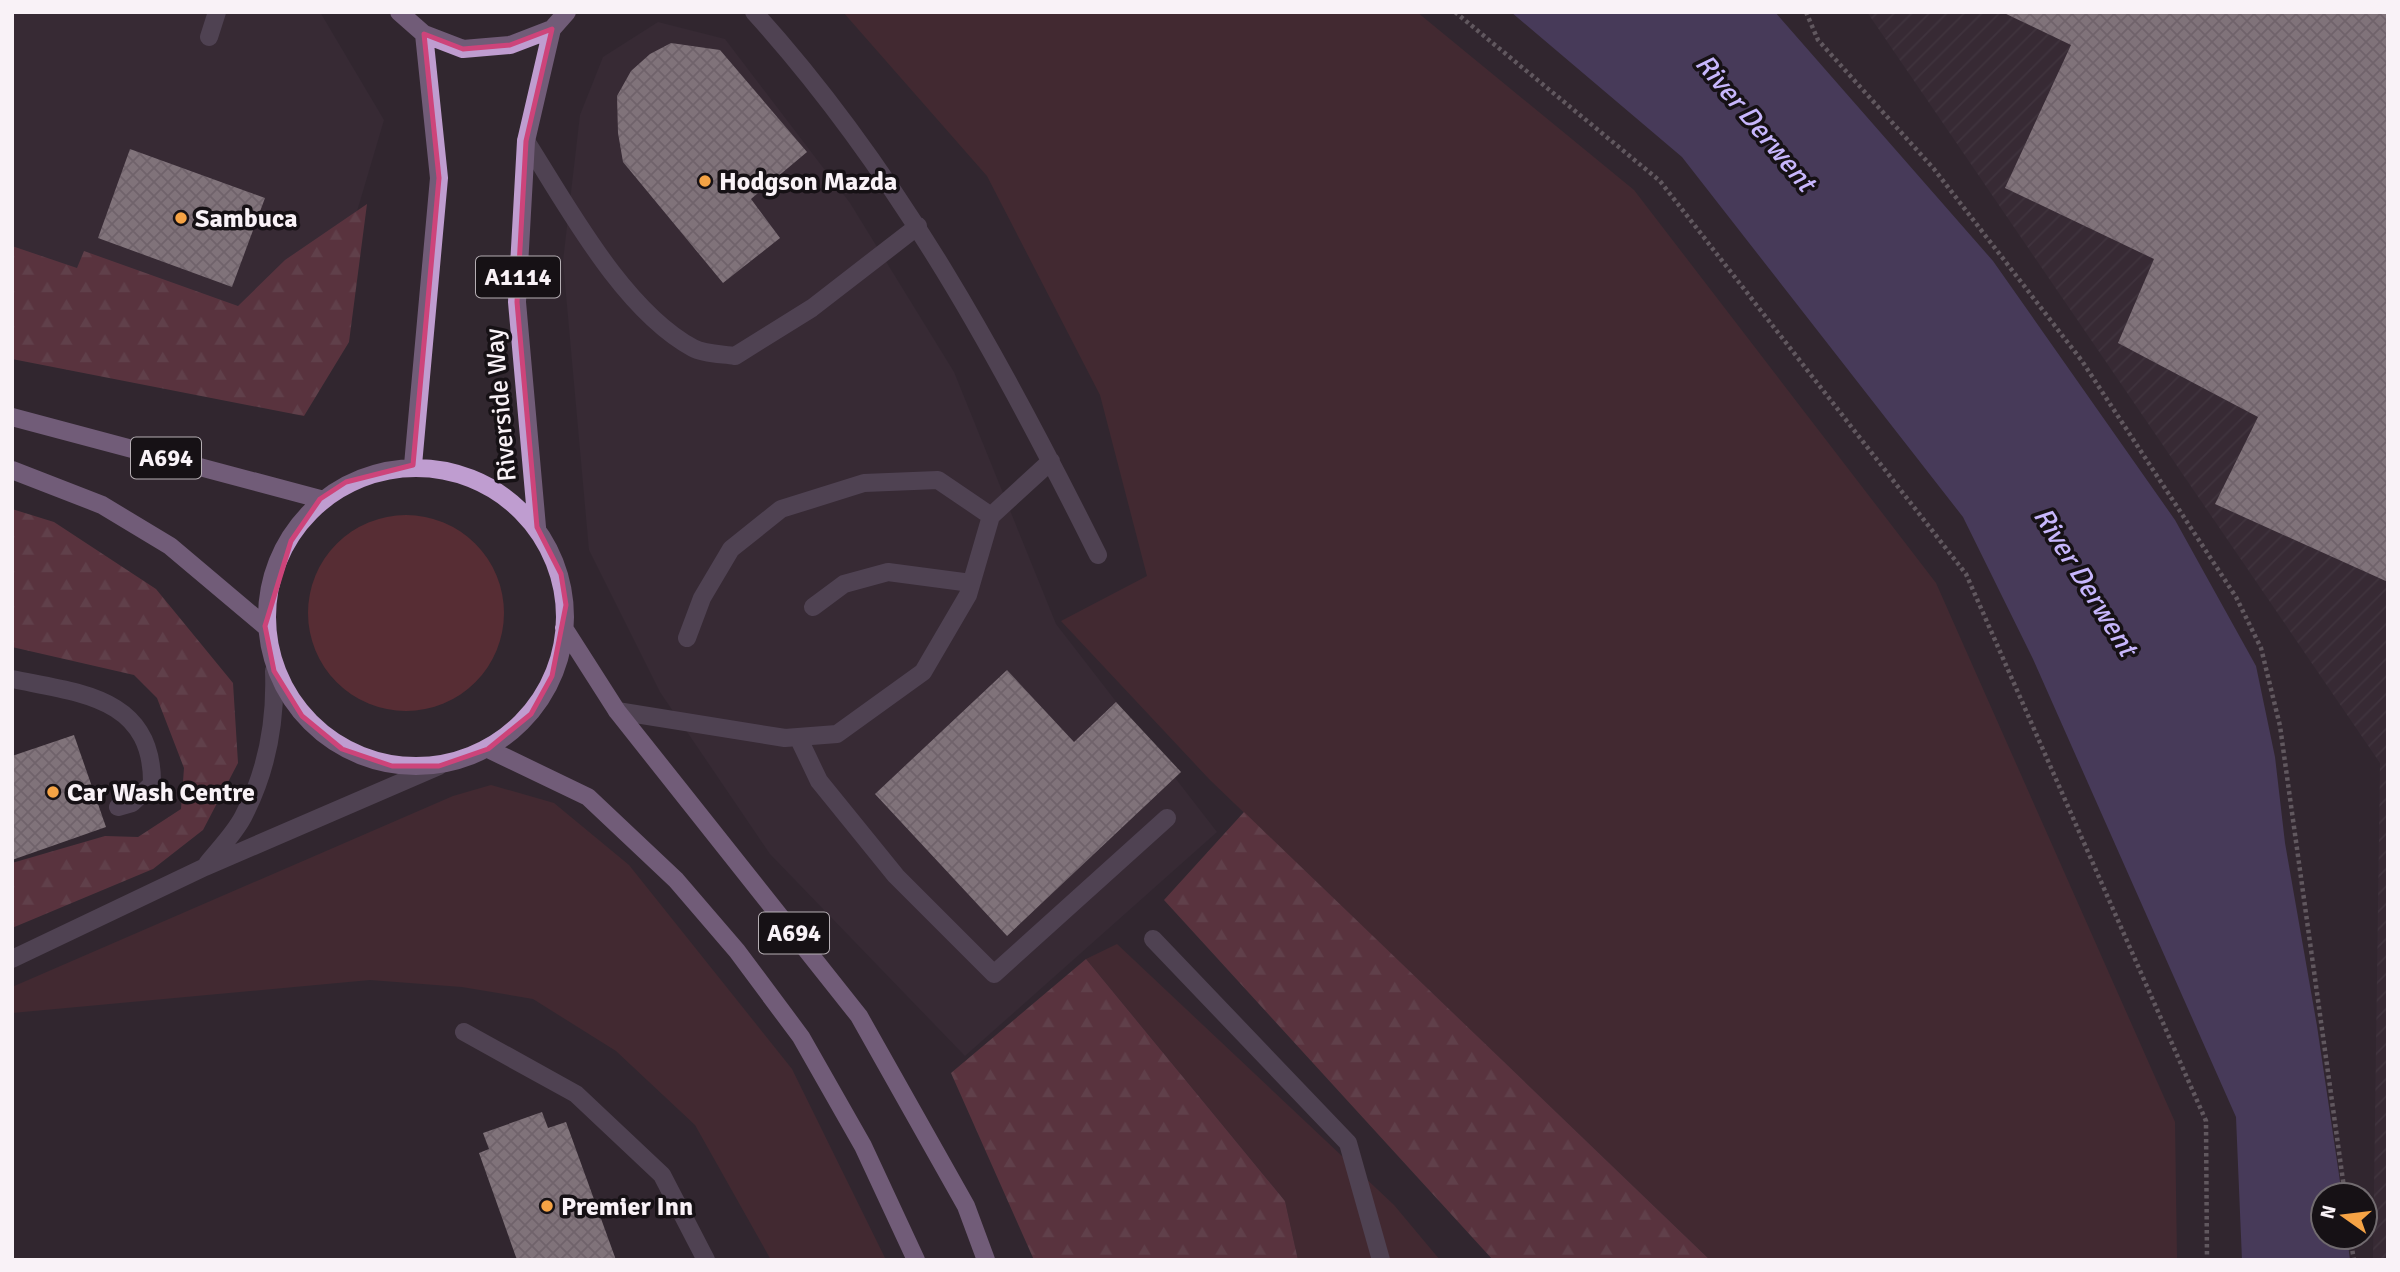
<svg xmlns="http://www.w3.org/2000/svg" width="2400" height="1272" font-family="Signika,sans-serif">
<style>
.built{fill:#3e2f3b}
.industrial{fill:url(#industrial-furrows)}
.grass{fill:#572d34}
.forest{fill:url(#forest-firs)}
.water{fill:#62528d}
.building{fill:url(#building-cross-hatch)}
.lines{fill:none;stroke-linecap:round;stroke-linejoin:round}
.path{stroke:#9c949a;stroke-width:4.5;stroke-dasharray:3.5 3.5;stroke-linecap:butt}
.lane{stroke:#74647d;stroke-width:18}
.primary{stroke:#bf9dd0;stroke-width:18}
.marked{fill:none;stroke:#cd447a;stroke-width:5;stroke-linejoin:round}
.poi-dot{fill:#f5a345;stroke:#161115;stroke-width:2.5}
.labels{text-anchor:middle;stroke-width:7;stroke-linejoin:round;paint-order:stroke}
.shield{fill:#161115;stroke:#b5aeb3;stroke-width:2}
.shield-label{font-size:24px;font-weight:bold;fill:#f9f2f7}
.poi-label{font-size:26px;font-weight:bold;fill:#f9f2f7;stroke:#161115;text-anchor:start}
.street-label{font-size:26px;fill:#f9f2f7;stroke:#161115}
.water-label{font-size:28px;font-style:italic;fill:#c7b6fc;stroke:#161115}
</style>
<defs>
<pattern id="industrial-furrows" width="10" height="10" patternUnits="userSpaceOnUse" patternTransform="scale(1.75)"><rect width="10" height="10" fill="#3e2f3b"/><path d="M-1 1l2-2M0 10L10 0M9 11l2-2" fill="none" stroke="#51434e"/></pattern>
<pattern id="forest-firs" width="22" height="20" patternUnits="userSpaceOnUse" patternTransform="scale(1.75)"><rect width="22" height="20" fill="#894451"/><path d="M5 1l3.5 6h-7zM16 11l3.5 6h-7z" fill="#9a5f6b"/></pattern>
<pattern id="building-cross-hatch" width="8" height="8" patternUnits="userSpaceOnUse" patternTransform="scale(1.75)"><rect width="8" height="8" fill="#e1d0d6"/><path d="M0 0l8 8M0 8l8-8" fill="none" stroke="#bcaeb3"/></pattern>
</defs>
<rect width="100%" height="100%" fill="#31272f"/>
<path class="built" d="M12,12H320L384,120L308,377L12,254Z
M658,22L725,39L850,203L954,372L1056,624L1217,832L965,1056L770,854L660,692L589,550L563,261L580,115L603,57Z"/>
<path class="industrial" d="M1867,12H2388V1260H2373L2380,763Z"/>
<path class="grass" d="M843,12H1417L1634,190L1936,583L2175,1122L2177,1260H1710L1210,780L1061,621L1147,576L1100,395L987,176Z
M308 613a98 98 0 1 1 196 0a98 98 0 1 1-196 0Z
M491,785L554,803L629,865L792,1069L886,1260H771L695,1125L616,1051L533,999L462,987L370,980L12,1013V987L453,796Z
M1117,944L1394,1205L1440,1260H1298L1285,1201L1086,959Z"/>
<path class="forest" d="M367,204L349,342L304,416L12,359V246L77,268L84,251L238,306L285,260Z
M12,509L54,522L156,589L233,683L238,763L203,830L153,869L12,928V863L105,836L138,837L181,809L184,768L157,698L134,675L12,647Z
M1244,812L1710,1260H1493L1164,900Z
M1086,959L1285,1201L1298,1260H1034L951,1073Z"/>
<path class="water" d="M1511,12H1775L1993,261L2175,520L2256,666L2275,757L2285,843L2317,1026L2342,1195H2323V1237H2347L2350,1260H2242L2236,1117L2033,659L1963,517L1682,157Z"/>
<path class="building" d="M2002,12H2388V582L2215,504L2258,417L2118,343L2154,259L2005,188L2071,45Z
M671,43L720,50L807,152L751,199L780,238L723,283L623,162L618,133L617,96L631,71L650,54Z
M130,149L265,198L232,287L98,238Z
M1007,670L1074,742L1116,702L1181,772L1007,936L875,794Z
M74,735L106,827L12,860V756Z
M542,1112L548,1128L566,1122L616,1260H517L479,1153L489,1149L483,1133Z"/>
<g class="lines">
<path class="path" d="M1455,12L1660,181L1966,574L2206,1121L2207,1260
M1806,12L1818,40L1934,169L2082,361L2236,597L2261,648L2280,726L2345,1195
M2350,1237L2354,1260"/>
<path class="lane" d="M754,12C899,172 1002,362 1098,555
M209,37L217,12
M526,141C568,207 623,310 693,348C704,354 722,354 735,356L812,308L918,226
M813,607L844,584L888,572L971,583
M687,638L702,598L731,549L781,509L864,483L938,480L991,516
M12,679C80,693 153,697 152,784L132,803L118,807
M617,711L785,738L837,734L923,672L968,595L991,516L1051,461
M798,737L819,781L896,876L994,974L1167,818
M207,864C219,849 234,834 243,817C267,771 276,722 274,671
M1153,939L1348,1143L1381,1260
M12,959L205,867L439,766
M464,1032L576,1094L662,1175L706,1260"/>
<path class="primary" d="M399,12L424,34L463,49L510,45L552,29L567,12
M12,417L320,499
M413,465L439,178L424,34
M267 617a149 149 0 1 1 298 0a149 149 0 1 1-298 0Z
M12,470L102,505L170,546L265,626
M537,527L517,302L526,141L552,29
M564,628L617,711L859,1016L966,1206L986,1260
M488,749L588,797L676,880L737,951L801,1037L863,1146L916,1260"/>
</g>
<path d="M0 0H2400V1272H0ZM552,29L526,141L517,302L537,527L561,574L566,605L552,676L531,714L488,749L439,766H392L342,749L302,716L274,671L265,626L291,541L320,499L346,482L413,465L439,178L424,34L463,49L510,45Z" fill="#31272f" fill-opacity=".55" fill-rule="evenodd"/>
<path class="marked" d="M552,29L526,141L517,302L537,527L561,574L566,605L552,676L531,714L488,749L439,766H392L342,749L302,716L274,671L265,626L291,541L320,499L346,482L413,465L439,178L424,34L463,49L510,45Z"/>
<g class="poi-dot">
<circle cx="705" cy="181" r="7"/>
<circle cx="181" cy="218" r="7"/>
<circle cx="53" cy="792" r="7"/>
<circle cx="547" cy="1206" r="7"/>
</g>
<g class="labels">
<g class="shield">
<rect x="476" y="256.5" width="84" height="41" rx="5"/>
<rect x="131" y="437.5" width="70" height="41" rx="5"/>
<rect x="759" y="912.5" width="70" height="41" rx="5"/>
</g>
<g class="shield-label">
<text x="518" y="285">A1114</text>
<text x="166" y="466">A694</text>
<text x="794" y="941">A694</text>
</g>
<g class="poi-label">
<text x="719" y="190">Hodgson Mazda</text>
<text x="195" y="227">Sambuca</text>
<text x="67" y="801">Car Wash Centre</text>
<text x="561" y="1215">Premier Inn</text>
</g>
<g class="street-label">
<text transform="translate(500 405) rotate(-95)" y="9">Riverside Way</text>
</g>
<g class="water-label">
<text transform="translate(1756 122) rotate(50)" y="10">River Derwent</text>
<text transform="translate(2086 581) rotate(58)" y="10">River Derwent</text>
</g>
</g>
<rect width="2400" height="1272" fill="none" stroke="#f9f2f7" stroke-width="28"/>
<g transform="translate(2344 1216) rotate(284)"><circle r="33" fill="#161115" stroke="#716b6f" stroke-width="2"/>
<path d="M0-5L12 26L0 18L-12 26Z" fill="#f5a345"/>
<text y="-10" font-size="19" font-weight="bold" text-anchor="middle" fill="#f9f2f7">N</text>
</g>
</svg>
